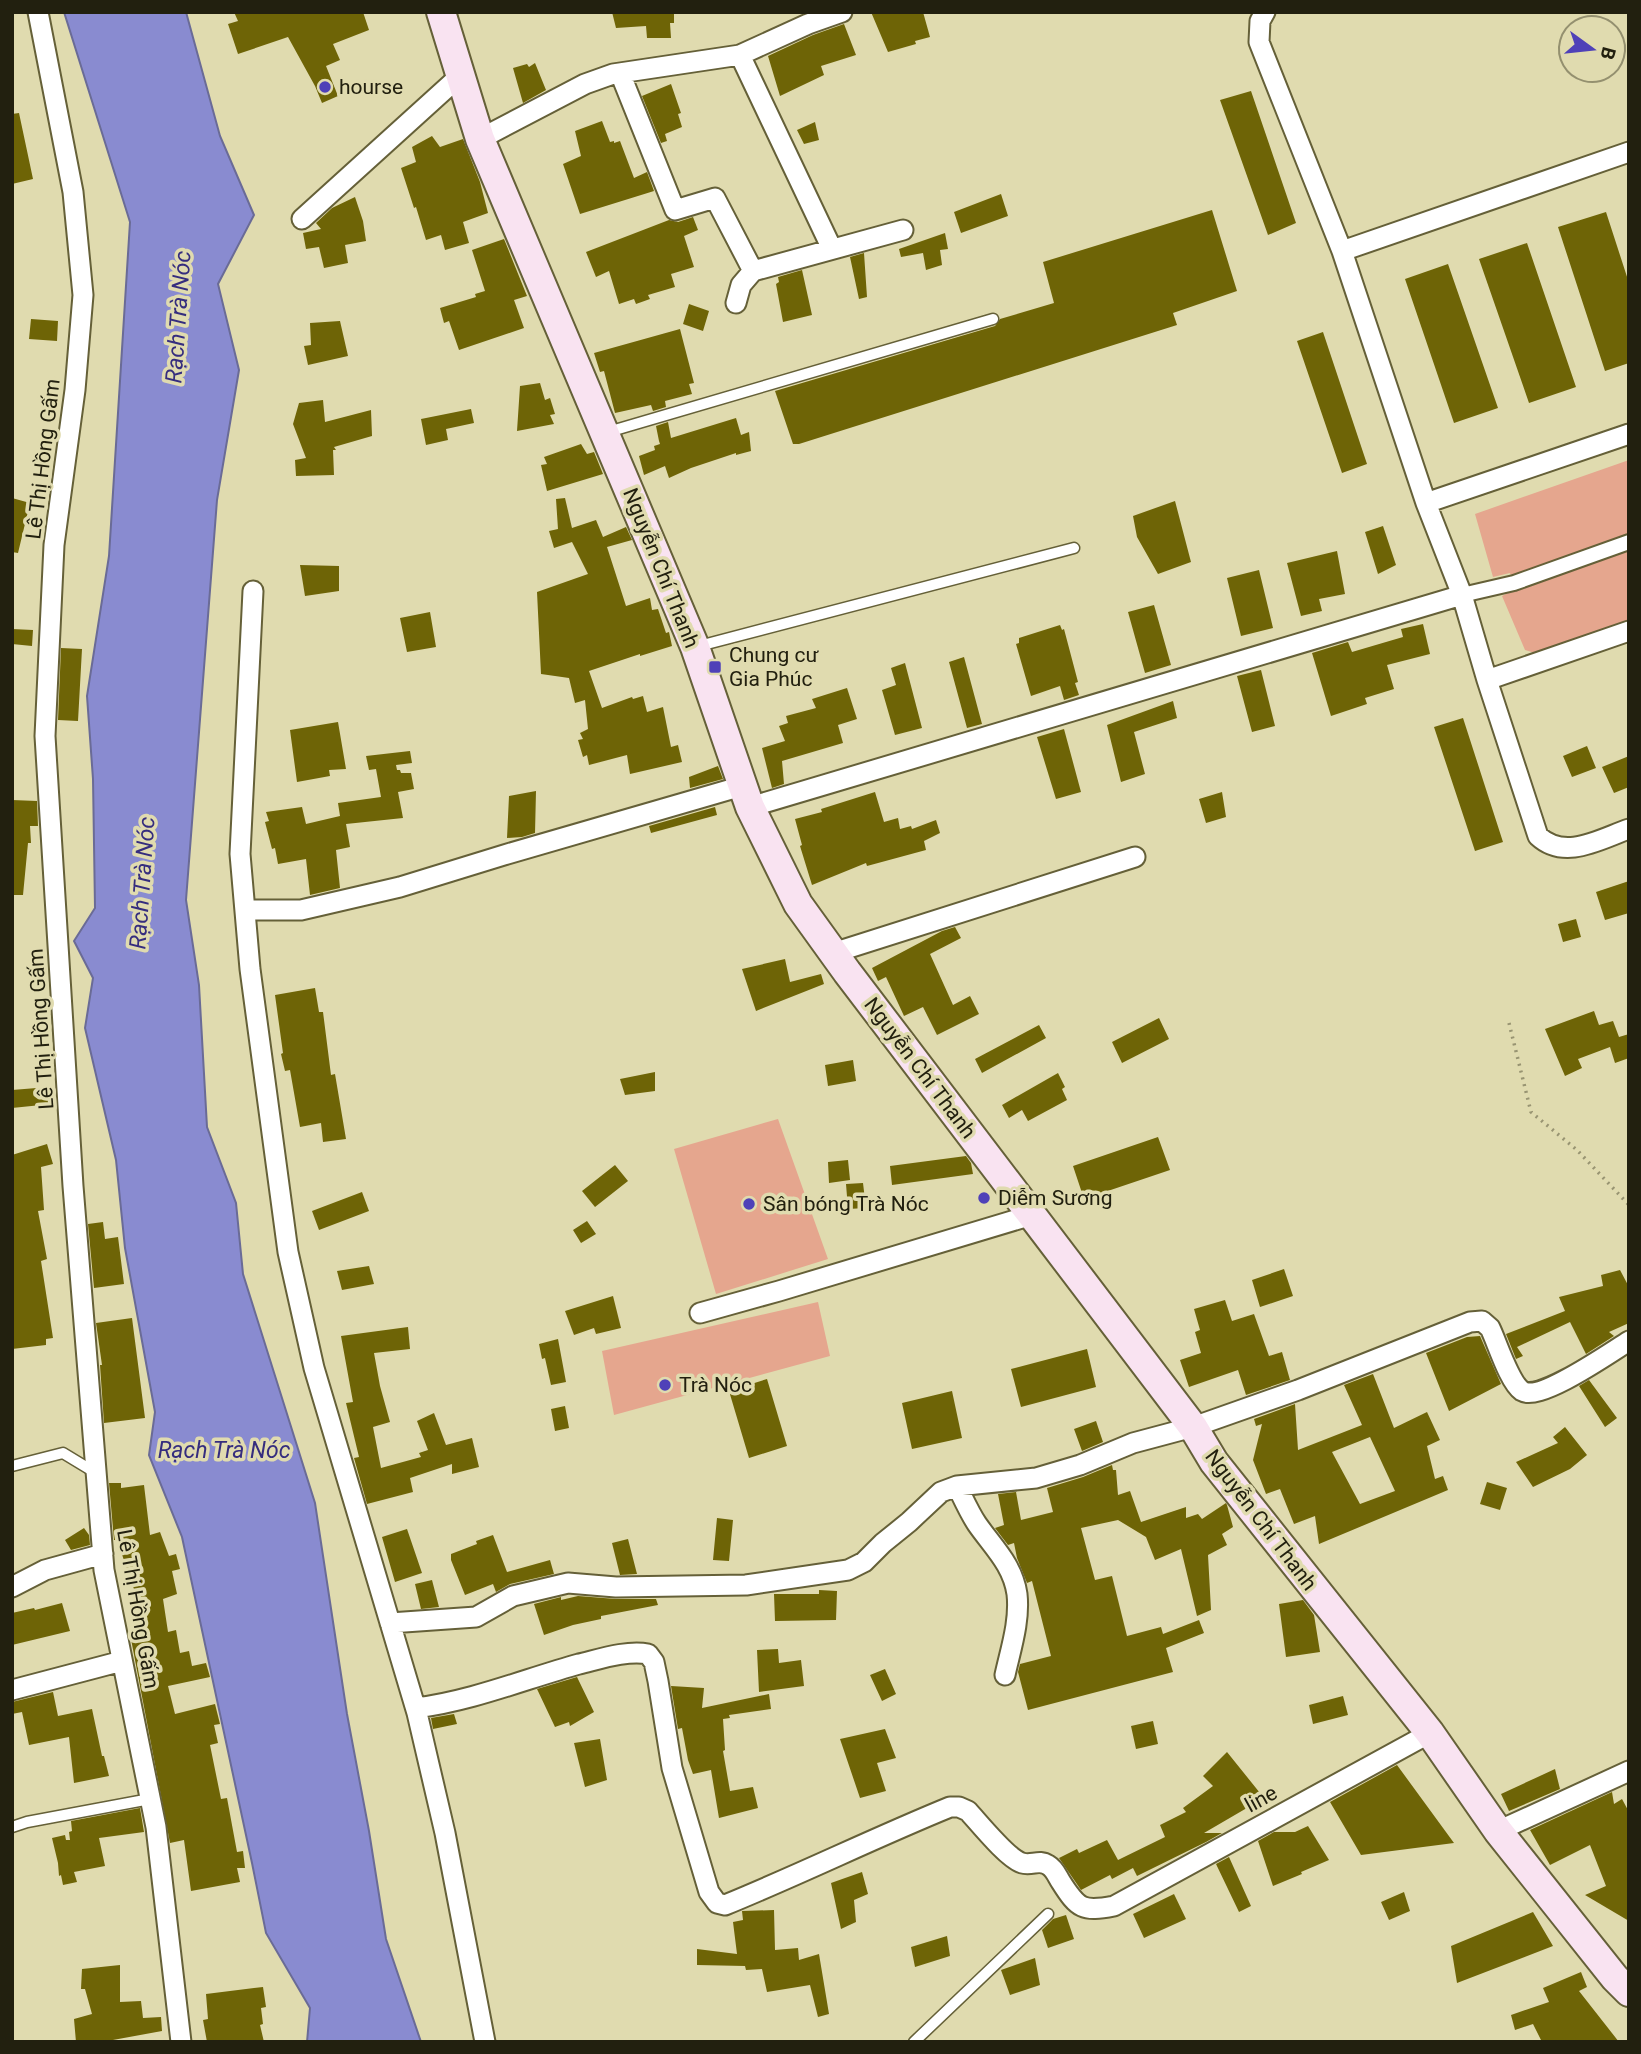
<svg xmlns="http://www.w3.org/2000/svg" width="1641" height="2054" font-family="Roboto,sans-serif">
<style>
.green{fill:#e5a68e}
.water{fill:#898bd0;stroke:#6a6b96;stroke-width:2}
.building{fill:#6e6406;fill-rule:evenodd}
.lines{fill:none;stroke-linecap:round;stroke-linejoin:round}
.service-casing{stroke:#656038;stroke-width:13}
.pedestrian-casing{stroke:#656038;stroke-width:18}
.minor-casing{stroke:#656038;stroke-width:23}
.secondary-casing{stroke:#656038;stroke-width:32}
.path{stroke:#989472;stroke-width:3.5;stroke-dasharray:2 5;stroke-linecap:butt}
.service{stroke:#fff;stroke-width:10}
.pedestrian{stroke:#fff;stroke-width:14}
.minor{stroke:#fff;stroke-width:19}
.secondary{stroke:#f9e3f1;stroke-width:28}
.poi-dot{fill:#4f41b8;stroke:#e0dbaf;stroke-width:2.5}
.labels{text-anchor:middle;stroke-width:7;stroke-linejoin:round;paint-order:stroke}
.poi-label{font-size:21px;fill:#22200f;stroke:#e0dbaf;text-anchor:start}
.street-label{font-size:21px;fill:#22200f;stroke:#e0dbaf}
.water-label{font-size:23px;font-style:italic;fill:#352d7e;stroke:#e0dbaf}
</style>
<rect width="100%" height="100%" fill="#e0dbaf"/>
<path class="green" d="M1629,460V625L1545,656L1525,650L1502,596L1516,589L1510,573L1493,577L1475,514Z
M778,1119L828,1259L716,1294L674,1149Z
M818,1302L830,1356L614,1415L602,1351Z"/>
<path class="water" d="M64,12H186L220,136L254,215L218,284L239,370L217,500L186,900L199,985L207,1127L236,1203L243,1274L315,1503L347,1714L369,1831L386,1939L421,2042H307L310,2008L266,1933L252,1863L182,1537L149,1455L155,1412L125,1248L116,1160L85,1028L93,978L74,941L95,908L93,779L87,696L109,556L130,222Z"/>
<path class="building" d="M234,12H363L369,30L333,44L340,60L326,66L338,96L322,103L315,86L288,37L238,54L228,24L238,21Z
M612,12H674V23H670L671,38H647L646,26L616,28Z
M871,12H923L930,37L915,41L916,44L888,52Z
M844,24L856,55L821,66L824,75L780,96L768,56L813,35Z
M535,63L546,90L523,103L513,68L527,64L529,67Z
M671,84L681,113L678,114L682,127L665,134L667,141L661,143L642,96Z
M1251,91L1296,223L1268,235L1220,100Z
M19,113L33,179L12,184V114Z
M602,121L610,142L614,141V143L620,141L634,178L647,172L654,191L580,214L563,164L581,156L575,131Z
M815,122L819,140L804,144L797,130Z
M432,136L440,147L463,139L480,182L488,213L463,222L469,243L445,250L441,235L426,240L416,207L414,208L401,168L416,162L412,147Z
M1001,194L1008,216L961,233L954,212Z
M355,197L363,221L366,241L345,245L348,263L324,268L319,247L306,249L303,233L321,229L316,223L332,208Z
M1212,210L1237,291L1173,313L1177,325L799,444H793L775,391L995,326L1000,319L1054,303L1043,262Z
M1606,212L1629,283V363L1605,371L1558,227Z
M693,217L698,230L684,236L694,267L671,274L675,287L648,295L650,299L636,304L634,299L619,304L609,271L596,277L586,252L669,220L678,222Z
M945,233L948,249L940,250L942,265L926,270L923,253L901,257L899,249Z
M504,239L527,296L514,300L524,328L459,350L449,321L444,323L440,308L476,297L475,294L485,291L472,250Z
M1527,243L1576,387L1529,403L1479,259Z
M864,253L867,297L859,299L850,257Z
M1448,264L1498,408L1454,423L1405,279Z
M802,270L812,315L783,322L776,284L779,282L778,277Z
M689,304L709,311L703,331L683,324Z
M31,319L58,321L57,341L29,339Z
M340,321L348,356L308,365L304,346L311,345L310,323Z
M680,329L694,383L689,384L692,394L665,401L666,407L653,411L651,405L615,413L604,371L600,372L594,353Z
M1323,332L1367,464L1342,473L1297,341Z
M540,383L545,400L550,398L555,414L550,415L554,424L517,431L520,386Z
M323,400L325,422L371,410L372,436L334,447L336,450H333L334,475L296,476L295,460L306,458L293,424L299,403Z
M471,409L474,423L446,429L448,440L426,445L421,419Z
M736,418L741,435L749,432L751,451L736,455V453L691,468L669,478L665,466L644,475L639,456L655,450L654,446L660,444L659,441L662,440L659,441L656,426L668,422L671,438Z
M581,444L587,454L594,452L603,474L547,491L541,465L547,464L544,457Z
M12,498L30,503L18,553L12,552Z
M565,498L572,528L596,520L603,537L626,527L632,540L607,547L626,606L650,598L652,610L658,609L666,633L669,632L672,646L640,656V654L589,671L602,708L632,697L633,699L643,696L647,712L663,707L671,747L678,745L682,762L630,774L627,755L589,765L587,755L583,757L578,740L583,739L580,733L588,729L585,700L575,703L569,678L541,674L537,592L588,574L572,542L554,548L549,531L558,529L556,499Z
M1175,501L1191,562L1158,574L1137,537L1133,516Z
M1383,526L1396,565L1378,574L1365,532Z
M1337,551L1345,594L1319,599L1322,611L1301,616L1287,563Z
M300,565L339,566V591L305,596Z
M1259,570L1273,628L1241,636L1227,578Z
M1154,605L1171,665L1145,673L1128,612Z
M430,612L436,647L407,652L400,618Z
M1423,624L1430,654L1387,665L1394,689L1365,698L1367,704L1331,716L1312,653L1348,642L1352,652L1403,637L1401,629Z
M1060,625L1062,630L1064,629L1078,682L1075,683L1079,695L1064,700L1060,686L1031,696L1016,644L1019,643V638Z
M12,629L33,630L32,646L12,644Z
M61,648L82,649L78,721L58,720Z
M964,657L982,724L967,728L949,662Z
M905,663L922,728L895,735L882,690L896,685L891,668Z
M1261,670L1275,726L1252,732L1237,676Z
M847,688L857,719L838,725L843,743L782,761L784,784L772,788L762,748L785,741L779,726L788,723L786,716L816,708L812,699Z
M1173,701L1177,718L1134,732L1145,774L1121,782L1107,725Z
M1463,718L1503,842L1475,851L1434,727Z
M338,722L346,769L329,770L330,776L297,782L290,730Z
M1064,729L1081,792L1056,799L1037,737Z
M1587,746L1596,768L1572,777L1563,756Z
M410,751L412,763L396,765L397,770H400L401,773H411L414,789L398,792L403,818L346,824L350,847L336,850L340,888L310,895L306,859L278,864L275,848L272,849L265,822L269,821L266,812L302,807L306,824L340,816L338,803L381,797L376,769L369,770L366,756Z
M1629,756V787L1614,793L1602,767Z
M718,766L723,779L690,788L689,777Z
M536,791L535,833L522,837L507,838L509,796Z
M875,792L884,822L898,818L900,829L911,826L912,829L936,820L940,833L924,841L926,850L867,866L866,863L812,885L800,846L802,845L795,819L822,812L821,809Z
M1222,792L1226,817L1206,823L1199,799Z
M12,800L37,801L38,826H30L31,843H28L23,895H12Z
M715,807L717,815L651,833L649,826Z
M1629,881V913L1605,920L1596,892Z
M1576,919L1581,937L1563,942L1558,924Z
M955,927L961,938L930,954L953,1005L970,996L979,1014L937,1035L923,1007L904,1016L886,977L878,981L872,968L942,931Z
M785,959L790,982L821,974L824,984L756,1011L742,969Z
M315,988L319,1012H323L331,1075L335,1074L346,1139L323,1142L321,1123L300,1127L290,1070L285,1071L281,1054L283,1053L275,995Z
M1594,1011L1599,1025L1613,1021L1619,1037L1629,1034V1058L1615,1063L1610,1047L1578,1059L1582,1068L1565,1076L1545,1029Z
M1159,1018L1169,1039L1122,1063L1112,1042Z
M1039,1025L1046,1038L982,1073L975,1059Z
M853,1060L856,1081L828,1086L825,1065Z
M655,1072V1091L625,1095L620,1079Z
M1058,1073L1065,1087L1062,1089L1067,1100L1028,1121L1022,1110L1009,1118L1002,1105Z
M49,1087L51,1104L12,1108V1090Z
M1158,1137L1170,1170L1084,1199L1073,1166Z
M47,1144L53,1164L41,1167L44,1210L38,1211L47,1259L41,1261L53,1338L46,1339V1345L12,1349V1155Z
M966,1156L971,1163L973,1174L892,1185L890,1166Z
M848,1160L850,1180L829,1183L828,1162Z
M615,1165L628,1181L595,1207L582,1191Z
M863,1183L866,1208L848,1209L846,1184Z
M362,1192L369,1211L319,1230L312,1211Z
M587,1221L596,1234L581,1243L573,1230Z
M103,1222L105,1239L118,1237L124,1284L94,1288L88,1224Z
M369,1266L374,1284L342,1290L337,1271Z
M1284,1269L1293,1296L1260,1307L1252,1280Z
M1620,1270L1629,1287V1323L1609,1332L1614,1336L1586,1354L1570,1322L1517,1347L1523,1356L1516,1359L1506,1334L1565,1311L1559,1297L1603,1286L1601,1275Z
M613,1296L621,1328L596,1334L594,1328L574,1335L565,1311Z
M1225,1300L1232,1321L1254,1314L1269,1356L1282,1352L1290,1380L1246,1395L1238,1370L1189,1387L1180,1360L1201,1353L1195,1332L1200,1330L1194,1309Z
M132,1318L145,1418L104,1423L100,1365H102L96,1323Z
M408,1327L410,1349L374,1353L380,1386L390,1422L373,1427L381,1468L421,1457L419,1453L428,1450L417,1421L434,1413L446,1445L472,1438L479,1467L452,1474V1464L410,1478L413,1492L367,1504L354,1458L359,1457L346,1403L353,1402L341,1336Z
M1480,1336L1501,1384L1449,1411L1426,1353L1467,1337Z
M558,1339L566,1382L551,1385L545,1358L542,1359L539,1344Z
M1087,1349L1096,1387L1021,1407L1011,1369Z
M1373,1374L1394,1428L1427,1412L1440,1440L1427,1446L1435,1479L1443,1476L1448,1490L1319,1544L1315,1516L1294,1524L1280,1489L1266,1494L1253,1460L1262,1424L1256,1426L1254,1419L1295,1404L1298,1450L1362,1425L1344,1385ZM1370,1437L1395,1491L1360,1504L1332,1452Z
M767,1379L787,1446L749,1458L729,1391Z
M1589,1380L1617,1418L1605,1427L1579,1386Z
M952,1391L962,1438L912,1449L902,1403Z
M565,1406L569,1428L555,1431L551,1409Z
M1096,1421L1103,1442L1082,1451L1074,1429Z
M1565,1427L1587,1455L1570,1469L1533,1487L1516,1462L1558,1443L1553,1437Z
M1112,1465L1113,1470H1116L1118,1495L1130,1491L1141,1522L1186,1507V1518L1198,1514L1202,1519L1226,1503L1227,1505L1233,1527L1222,1534L1227,1545L1208,1555L1211,1610L1197,1616L1181,1549L1155,1560L1146,1537L1118,1520L1081,1528L1095,1580L1112,1576L1127,1636L1161,1627L1163,1634L1199,1620L1204,1633L1166,1648L1173,1672L1028,1710L1018,1672L1020,1664L1051,1656L1032,1581L1027,1583L1017,1558L1014,1543L1008,1545L995,1528L1004,1525L998,1494L1016,1492L1021,1520L1053,1512L1047,1488L1083,1477Z
M1487,1482L1507,1488L1500,1510L1480,1504Z
M109,1483H121V1488L144,1485L150,1535L160,1532L169,1556L176,1554L180,1569L172,1571L177,1594L163,1599L168,1632L176,1630L180,1653L189,1651L192,1666L206,1663L210,1677L168,1686L175,1714L215,1704L220,1724L214,1725L218,1743L210,1745L221,1799L227,1798L237,1852L243,1851L245,1868H237L240,1882L191,1891L184,1840L170,1843L131,1639L143,1637L136,1595L117,1540H114Z
M717,1518L733,1520L729,1561L713,1560Z
M84,1528L89,1535L90,1545L71,1550L65,1540Z
M407,1529L422,1573L395,1582L382,1537Z
M493,1535L507,1572L550,1560L554,1574L510,1584L496,1592L493,1584L465,1595L451,1560V1554L477,1544L476,1541Z
M628,1539L637,1574L620,1575L612,1543Z
M432,1580L439,1607L421,1609L415,1584Z
M819,1590L837,1591L836,1620L775,1621L774,1594H819Z
M578,1596L616,1599H656L658,1605L601,1616V1619L573,1625L544,1635L534,1604L561,1597V1600Z
M1303,1600L1314,1615L1320,1652L1286,1657L1279,1604Z
M62,1603L70,1631L12,1645V1613L34,1608L35,1610Z
M778,1649L779,1663L801,1660L804,1686L759,1692L757,1650Z
M885,1669L896,1694L882,1701L870,1675Z
M577,1677L594,1712L570,1726L569,1722L555,1727L537,1689Z
M671,1686L704,1688L702,1708L769,1694L771,1709L729,1715L730,1718L723,1719L725,1750L723,1751L730,1791L753,1787L758,1808L719,1818L711,1770L693,1774L688,1760L682,1728L678,1729Z
M53,1692L58,1716L92,1709L102,1756H104L109,1776L74,1783L69,1737L29,1745L22,1712L12,1714V1702Z
M1343,1696L1348,1715L1313,1724L1309,1705Z
M454,1714L457,1724L433,1729L431,1718Z
M1153,1721L1158,1744L1136,1749L1131,1726Z
M885,1729L896,1758L877,1763L886,1791L860,1798L840,1739Z
M600,1739L607,1780L585,1787L574,1743Z
M1227,1752L1264,1798L1204,1833H1222L1206,1842L1137,1876L1133,1868L1112,1879L1110,1875L1081,1890L1059,1858L1077,1849L1079,1853L1107,1840L1118,1860L1165,1837L1160,1825L1186,1812L1183,1808L1213,1786L1203,1776Z
M1397,1765L1454,1843L1361,1855L1330,1802Z
M1555,1769L1560,1789L1509,1811L1501,1794Z
M1612,1792L1614,1804L1622,1799L1629,1812V1921L1585,1895L1606,1886L1590,1845L1550,1865L1530,1830Z
M140,1808L144,1832L99,1838L105,1866L74,1872L77,1882L63,1885L61,1875L59,1876L58,1863L52,1838L65,1835L66,1840H70L69,1832L72,1831L71,1821Z
M1308,1826L1329,1860L1301,1872L1302,1874L1273,1886L1258,1841L1274,1832H1295Z
M1229,1857L1251,1906L1239,1912L1216,1864Z
M862,1872L868,1894L854,1900L856,1922L841,1929L831,1883Z
M1404,1892L1410,1911L1389,1920L1381,1902Z
M1174,1894L1186,1919L1144,1938L1133,1914Z
M774,1910L775,1950L798,1948L799,1960L819,1954L829,2014L818,2017L810,1985L767,1992L762,1969L746,1970L745,1966L697,1965V1949L737,1954L733,1922L743,1920L742,1911Z
M1533,1912L1553,1946L1457,1983L1451,1946Z
M1066,1915L1074,1939L1048,1948L1042,1930L1053,1919Z
M947,1936L950,1956L915,1967L911,1947Z
M1035,1958L1040,1985L1010,1995L1001,1970Z
M120,1965V2002L141,2001L143,2018L161,2017L162,2031L102,2042H76L74,2019L92,2014L85,1989H81L82,1969Z
M1581,1972L1587,1987L1579,1991L1619,2042H1542L1533,2024L1515,2030L1511,2015L1549,2002L1543,1988Z
M263,1987L266,2007L261,2008L263,2024L260,2025L264,2042H207L203,2020L208,2019L206,1994Z"/>
<g class="lines">
<g class="service-casing">
<path id="service" d="M608,432L993,319
M699,646L1074,548
M12,1466L63,1453L96,1473
M12,1827L27,1822L150,1799
M914,2042L1048,1914"/>
</g>
<g class="pedestrian-casing">
<path id="pedestrian" d="M1462,595L1514,583L1629,542"/>
</g>
<g class="minor-casing">
<path id="minor" d="M38,12L73,192L83,295L75,390L54,545L45,736L73,1186L104,1570L156,1827L181,2042
M740,55L832,249
M620,73L675,210L715,198L753,271
M480,139L585,84L613,74L740,55L808,24L842,12
M302,219L462,74
M1342,251L1629,152
M736,303L741,285L753,271L903,230
M1426,503L1629,434
M253,591L240,854L250,969L288,1252L314,1368L417,1713L445,1833L485,2042
M1462,595L1487,680L1538,836C1565,861 1600,839 1629,829
M1487,680L1629,631
M750,807L1462,595L1426,503L1342,251L1259,42L1260,21L1265,12
M245,910H301L400,887L504,855L742,786
M833,953L1135,857
M700,1313L779,1291L1032,1215
M957,1486C963,1498 969,1512 977,1524C993,1547 1013,1565 1017,1594C1020,1621 1011,1648 1005,1675
M12,1587L45,1570L103,1554
M390,1623L476,1617L513,1596L568,1583L616,1587L746,1585L848,1570L864,1562L883,1543L909,1522L941,1492L957,1486L1036,1478L1080,1465L1133,1443L1193,1427L1298,1390L1470,1322L1482,1321L1490,1328C1497,1342 1509,1382 1522,1391C1540,1402 1611,1352 1629,1341
M12,1690L122,1661
M416,1708C472,1701 525,1679 579,1664C600,1659 627,1650 648,1654L654,1662L658,1681L672,1768L709,1892L717,1903L725,1905C801,1874 874,1838 950,1807H959L968,1811C979,1823 1008,1859 1022,1863C1032,1866 1039,1859 1048,1865C1055,1869 1057,1876 1061,1882C1078,1909 1083,1912 1114,1906L1430,1733
M1498,1831L1629,1771"/>
</g>
<g class="secondary-casing">
<path id="secondary" d="M441,12L480,139L695,647L750,807L798,904L847,972L1193,1427L1214,1462L1430,1733L1498,1831L1615,1978L1629,1992"/>
</g>
<path class="path" d="M1509,1023L1531,1112L1577,1150L1629,1205"/>
<use href="#service" class="service"/>
<use href="#pedestrian" class="pedestrian"/>
<use href="#minor" class="minor"/>
<use href="#secondary" class="secondary"/>
</g>
<g class="poi-dot">
<circle cx="325" cy="87" r="7"/>
<rect x="708" y="660" width="14" height="14" rx="3.5"/>
<circle cx="984" cy="1198" r="7"/>
<circle cx="749" cy="1204" r="7"/>
<circle cx="665" cy="1385" r="7"/>
</g>
<g class="labels">
<g class="poi-label">
<text x="339" y="94">hourse</text>
<text x="729" y="662">Chung cư<tspan x="729" dy="24">Gia Phúc</tspan></text>
<text x="998" y="1205">Diễm Sương</text>
<text x="763" y="1211">Sân bóng Trà Nóc</text>
<text x="679" y="1392">Trà Nóc</text>
</g>
<g class="street-label">
<text transform="translate(43 459) rotate(-83)" y="7">Lê Thị Hồng Gấm</text>
<text transform="translate(661 568) rotate(68)" y="7">Nguyễn Chí Thanh</text>
<text transform="translate(41 1029) rotate(-94)" y="7">Lê Thị Hồng Gấm</text>
<text transform="translate(920 1068) rotate(53)" y="7">Nguyễn Chí Thanh</text>
<text transform="translate(1261 1520) rotate(53)" y="7">Nguyễn Chí Thanh</text>
<text transform="translate(138 1609) rotate(80)" y="7">Lê Thị Hồng Gấm</text>
<text transform="translate(1261 1799) rotate(-29)" y="7">line</text>
</g>
<g class="water-label">
<text transform="translate(178 317) rotate(-86)" y="8">Rạch Trà Nóc</text>
<text transform="translate(142 883) rotate(-86)" y="8">Rạch Trà Nóc</text>
<text x="224" y="1458">Rạch Trà Nóc</text>
</g>
</g>
<rect width="1641" height="2054" fill="none" stroke="#22200f" stroke-width="28"/>
<g transform="translate(1592 49) rotate(105)"><circle r="33" fill="#e0dbaf" stroke="#94906f" stroke-width="2"/>
<path d="M0-5L12 26L0 18L-12 26Z" fill="#4f41b8"/>
<text y="-10" font-size="19" font-weight="bold" text-anchor="middle" fill="#22200f">B</text>
</g>
</svg>
